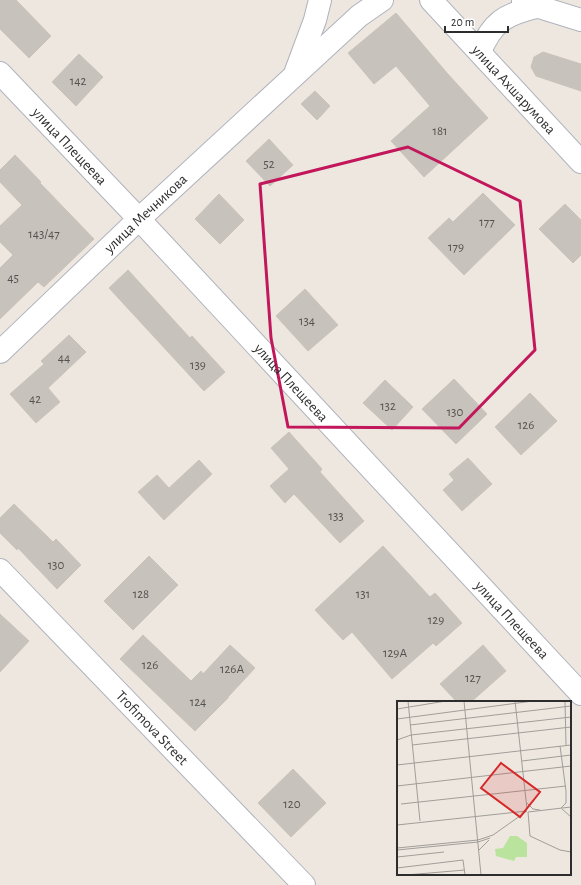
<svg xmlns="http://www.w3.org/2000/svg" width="581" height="885" font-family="'Alegreya Sans',sans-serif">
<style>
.building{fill:#c7c2bb;stroke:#cac3ba}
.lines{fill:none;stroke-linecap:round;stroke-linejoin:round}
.minor-casing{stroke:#b0b3bd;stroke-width:24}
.minor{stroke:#fff;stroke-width:22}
.marked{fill:none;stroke:#c2185b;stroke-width:3;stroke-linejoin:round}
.labels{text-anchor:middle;stroke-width:4;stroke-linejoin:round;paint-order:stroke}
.number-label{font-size:13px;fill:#545250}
.street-label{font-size:15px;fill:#2d2d2d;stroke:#fff}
.inset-road{fill:none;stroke:#a19d98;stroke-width:1}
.view{fill:#d62828;fill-opacity:0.15;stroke:#d62828;stroke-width:2}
.inset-edge{fill:none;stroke:#2d2d2d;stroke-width:2}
</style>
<rect width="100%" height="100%" fill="#eee7e0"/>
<path class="building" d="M0,0H16L51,36L29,58L0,29Z
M396,13L447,73L488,118L424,177L391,141L430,106L396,66L374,84L348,53Z
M543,52L581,64V91L536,76L531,67L534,57Z
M79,54L103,77L76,106L52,82Z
M315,91L330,106L317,120L301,104Z
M269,139L293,165L270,186L246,161Z
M15,155L41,182L40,183L94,239L44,287L38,282L0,319V268L13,255L0,242V226L22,205L0,182V170Z
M483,193L515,225L464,275L428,238L449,218L453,222Z
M219,194L244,220L220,244L195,219Z
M565,204L581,220V255L573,263L539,229Z
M128,270L190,338L192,336L225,372L204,391L109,288Z
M305,289L338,325L308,351L276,316Z
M69,335L86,352L48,388L60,402L36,423L10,394L44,364L41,361Z
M454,379L487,414L456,444L422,409Z
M385,380L413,407L392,430L363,403Z
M530,393L557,421L521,455L495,427Z
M289,432L322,469L320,472L364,521L340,543L294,494L285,503L270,486L289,469L271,448Z
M468,458L492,484L462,511L443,490L454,480L449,474Z
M199,460L212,474L164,520L138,492L157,475L169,488Z
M14,504L53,542L56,539L81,565L57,589L18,548L17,550L0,533V518Z
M383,546L430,597L435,593L462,623L436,646L433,643L392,679L352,632L343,640L315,610Z
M149,556L178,585L133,630L104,601Z
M0,614L29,641L0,672Z
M143,635L191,681L201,671L203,674L230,645L255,668L228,697V698L195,731L120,659Z
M483,645L506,671L471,702H457L440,684Z
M293,769L326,803L291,837L258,803Z"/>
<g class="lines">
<g class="minor-casing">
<g id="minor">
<path id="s1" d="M431,0L581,162"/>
<path d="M523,2L581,20"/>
<path d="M480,52C492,22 506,14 536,7"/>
<path d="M296,71L315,20L320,0"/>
<path id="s2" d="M0,73L139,219L581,694"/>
<path id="s3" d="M0,352L139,219L294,76L359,16L382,0"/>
<path id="s4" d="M0,570L304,885"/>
</g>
</g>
<use href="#minor" class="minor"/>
</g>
<path class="marked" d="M408,147L520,201L535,350L459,428L288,427L271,338L260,184Z"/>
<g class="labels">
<g class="number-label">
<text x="78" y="85">142</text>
<text x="440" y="135">181</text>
<text x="269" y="168">52</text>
<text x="487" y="226">177</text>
<text x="44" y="238">143/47</text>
<text x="456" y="251">179</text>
<text x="13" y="282">45</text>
<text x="307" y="325">134</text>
<text x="64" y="362">44</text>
<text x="198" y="369">139</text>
<text x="35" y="403">42</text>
<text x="388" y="410">132</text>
<text x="455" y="416">130</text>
<text x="526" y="429">126</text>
<text x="336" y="520">133</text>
<text x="56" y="569">130</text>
<text x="141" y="598">128</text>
<text x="363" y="598">131</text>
<text x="436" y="624">129</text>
<text x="395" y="657">129А</text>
<text x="150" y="669">126</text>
<text x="232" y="673">126А</text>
<text x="473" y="682">127</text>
<text x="198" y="706">124</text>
<text x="292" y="808">120</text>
</g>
<g class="street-label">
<text dy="5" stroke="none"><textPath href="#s1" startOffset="122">улица Ахшарумова</textPath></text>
<text dy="5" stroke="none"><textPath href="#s2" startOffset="101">улица Плещеева</textPath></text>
<text dy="5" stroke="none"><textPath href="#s3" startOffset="201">улица Мечникова</textPath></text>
<text dy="5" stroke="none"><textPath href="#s2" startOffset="425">улица Плещеева</textPath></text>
<text dy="5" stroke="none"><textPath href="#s2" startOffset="749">улица Плещеева</textPath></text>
<text dy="5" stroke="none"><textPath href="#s4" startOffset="219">Trofimova Street</textPath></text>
</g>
</g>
<g transform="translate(397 701)">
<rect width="174" height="174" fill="#eee7e0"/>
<path d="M113,135H120L130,142V156H119L117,160L99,155L98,148L106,147Z" fill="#bae39e"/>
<path class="inset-road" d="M11,0L23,120M67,0L84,174M118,0L130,108M168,0L169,44M0,8L49,0M0,18L136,0M13,24L174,5M0,39L14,34L174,16M15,44L174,26M163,45L169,90V102L164,107M125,60L174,54M0,64L174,44M0,85L174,65M130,102L136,108L143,109M4,103L169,85M165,108L174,116M131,111L133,135L163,149L174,151M131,111L174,106M0,124L130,110M96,134L130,110M0,147L81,139L96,134M0,149L81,141L93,137M82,149L92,139M0,156L47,151M0,167L66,159L68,174M9,174L68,169"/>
<path class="view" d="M104,62L143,91L123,116L84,87Z"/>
<rect width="174" height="174" class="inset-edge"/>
</g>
<path d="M445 26v6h63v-6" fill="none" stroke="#2d2d2d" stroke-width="2"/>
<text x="451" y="26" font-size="12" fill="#2d2d2d" stroke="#ffffff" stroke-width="3" paint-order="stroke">20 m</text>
</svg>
